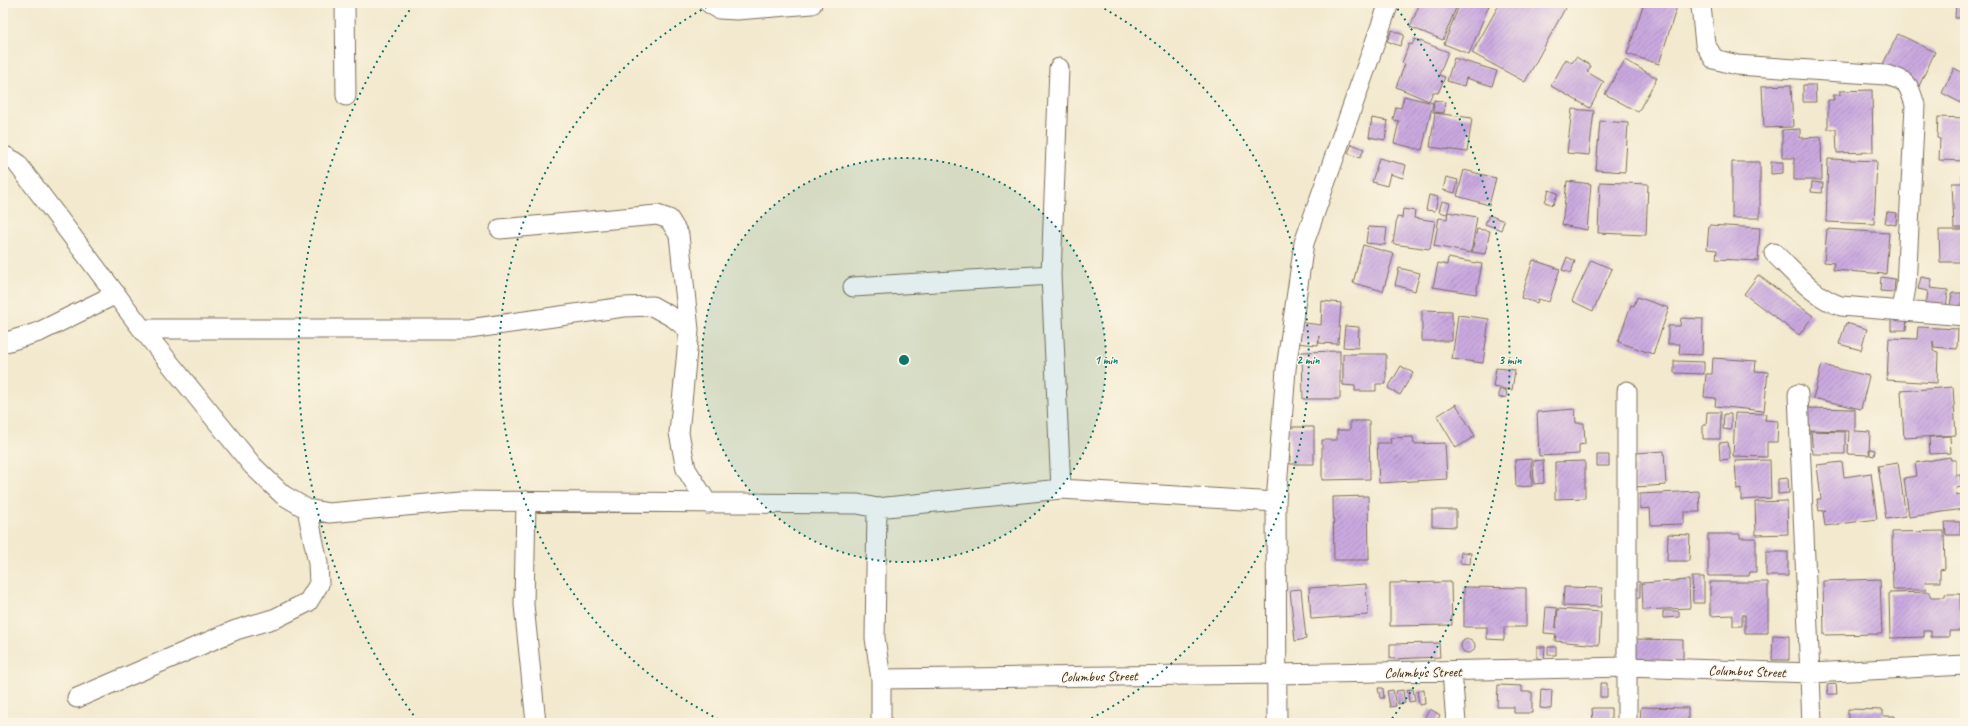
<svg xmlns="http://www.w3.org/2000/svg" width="1968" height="726" font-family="Caveat,sans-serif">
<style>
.building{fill:url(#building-hatch)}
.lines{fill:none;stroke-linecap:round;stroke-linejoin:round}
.minor-casing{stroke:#7b6d5c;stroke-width:21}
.minor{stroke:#fff;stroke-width:19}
.ring{fill:none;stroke:#0f766e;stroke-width:2;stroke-dasharray:2 4}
.labels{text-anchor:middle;stroke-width:3;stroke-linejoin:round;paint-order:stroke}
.street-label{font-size:14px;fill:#3b2a1e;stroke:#fcf5e5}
.centre{fill:#0f766e;stroke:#fcf5e5;stroke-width:2}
.ring-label{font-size:12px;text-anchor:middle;font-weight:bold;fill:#0f766e;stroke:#fcf5e5;stroke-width:3;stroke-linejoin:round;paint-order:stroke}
</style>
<defs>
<pattern id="building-hatch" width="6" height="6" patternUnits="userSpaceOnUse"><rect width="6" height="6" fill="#caa9e0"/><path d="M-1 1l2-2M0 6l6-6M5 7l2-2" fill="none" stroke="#a58ab5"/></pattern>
</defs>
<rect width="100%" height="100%" fill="#fcf5e5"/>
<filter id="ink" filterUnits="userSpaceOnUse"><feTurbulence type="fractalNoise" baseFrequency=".025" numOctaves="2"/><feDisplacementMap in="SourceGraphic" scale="8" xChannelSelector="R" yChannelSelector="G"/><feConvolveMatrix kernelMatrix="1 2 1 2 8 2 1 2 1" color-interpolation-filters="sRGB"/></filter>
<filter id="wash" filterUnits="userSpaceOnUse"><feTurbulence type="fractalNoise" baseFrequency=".012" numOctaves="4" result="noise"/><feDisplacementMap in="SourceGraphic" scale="16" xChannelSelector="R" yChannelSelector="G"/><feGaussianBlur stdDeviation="0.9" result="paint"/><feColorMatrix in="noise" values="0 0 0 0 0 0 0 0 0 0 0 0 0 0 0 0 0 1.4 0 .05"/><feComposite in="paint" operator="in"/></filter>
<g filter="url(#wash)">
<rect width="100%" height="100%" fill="#f2e9ce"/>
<g id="blocks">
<path class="building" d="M1420,3H1458L1443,40L1410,27Z
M1460,3H1490L1469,54L1444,44Z
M1500,3H1568L1525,82L1472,53Z
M1644,3H1678L1659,64L1627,54Z
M1956,3H1965V18H1955Z
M1392,30L1404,35L1400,46L1387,41Z
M1898,34L1935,52L1919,86L1906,80L1908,76L1883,64Z
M1415,39L1448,52L1439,75L1445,77L1438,93L1433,92L1429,101L1396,87L1405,64L1402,63L1409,44L1412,45Z
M1576,57L1591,66L1587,72L1604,82L1590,108L1551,86L1566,59L1572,63Z
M1454,58L1497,71L1492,86L1466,78L1464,86L1447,81Z
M1625,60L1657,78L1638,112L1605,94Z
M1954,68L1965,74V105L1942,93Z
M1791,85L1793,127L1764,128L1762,86Z
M1803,85H1815L1816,102H1803Z
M1872,90L1873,152L1837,153L1836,129H1828V100H1834L1833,95H1840V91Z
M1404,96L1433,103L1422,150L1394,143L1399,121L1393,120L1396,107L1401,108Z
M1434,100L1445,102L1444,113L1433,112Z
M1572,109L1594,111L1589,155L1567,153Z
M1435,113L1472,118L1467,152L1430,147Z
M1938,117L1965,118V161L1939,160L1940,139L1937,138Z
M1372,118L1388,121L1385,140L1369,137Z
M1600,121L1628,123L1625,172L1596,170Z
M1800,129V138L1821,137L1822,180H1794V158H1782V130Z
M1352,144L1364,149L1360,158L1348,153Z
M1379,158L1406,165L1403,178L1390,174L1387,186L1372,182Z
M1828,159L1877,161L1874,224L1826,222Z
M1732,162H1760V218H1732Z
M1771,162H1783V173L1771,174Z
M1962,168H1965V228H1954L1952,183H1962Z
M1464,170L1496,178L1489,205L1457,196Z
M1446,177L1458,180L1455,193L1443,190Z
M1567,181L1591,184L1587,230L1562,225Z
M1600,182L1648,184L1646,235L1598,233Z
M1812,182L1823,183L1822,193L1811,192Z
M1549,190L1558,193L1553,205L1545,202Z
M1429,195L1438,197L1435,211L1426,210Z
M1442,201L1450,203L1447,214L1439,212Z
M1403,209L1415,211L1414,218L1435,221L1430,249L1393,244L1397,217L1402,218Z
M1448,212L1477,217L1471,253L1434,246L1439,218L1447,219Z
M1887,212L1897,213L1896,225L1885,223Z
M1489,215L1504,221L1501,230L1485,224Z
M1709,225L1760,228L1758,261L1716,259L1717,250L1707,249Z
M1368,227L1387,228L1385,245L1366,243Z
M1477,229L1490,231L1485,254L1472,252Z
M1827,229L1889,233L1886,274L1833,270L1834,263L1824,262Z
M1939,230H1965V262H1940Z
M1363,245L1394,254L1383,291L1353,283Z
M1567,257L1575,261L1571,273L1562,270Z
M1448,258L1482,264L1476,294L1433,287L1438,263L1447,265Z
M1533,260L1560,269L1549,302L1538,299L1537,303L1521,298Z
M1591,260L1612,269L1593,311L1572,301Z
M1399,268L1420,273L1415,291L1395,285Z
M1758,275L1813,316L1799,335L1744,294Z
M1881,277L1895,279L1894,292L1880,291Z
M1921,277L1932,279L1930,288L1948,290L1946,309L1926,306L1928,291L1918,289Z
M1952,293H1962L1961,307L1950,306Z
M1637,297L1669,308L1653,354L1618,342L1631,305L1634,306Z
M1322,301L1341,303L1338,344L1319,343V336L1318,345L1294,343L1297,322L1321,325Z
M1422,310L1452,311V341H1422Z
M1458,315L1489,319L1483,363L1452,359Z
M1891,317L1907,318L1906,330H1891Z
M1681,318L1703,319L1702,355L1679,354L1680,344H1668V326H1680Z
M1846,323L1867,329L1861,350L1839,344Z
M1345,326L1359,327L1358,348L1343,347Z
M1918,327L1958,329L1957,349L1934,347L1933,341V351L1938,352L1937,383L1887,380L1889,338L1917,339Z
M1340,351V399H1303L1302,352Z
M1343,354H1386V384H1376V391H1355V386L1343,385Z
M1713,358L1756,361L1755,371L1768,372L1764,411L1715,406L1716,398L1704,397L1706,374H1712Z
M1674,361L1704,362V374L1674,373Z
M1822,365L1869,376L1861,409L1813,398Z
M1401,366L1413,373L1400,395L1388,388Z
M1496,368L1515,370L1512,390L1493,387Z
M1953,387L1956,435L1904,438L1901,391Z
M1499,390H1506L1507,397L1499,398Z
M1456,404L1475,436L1456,448L1437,416Z
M1804,408L1855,409V431L1870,432L1869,455L1848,454L1849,431L1804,430Z
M1575,409L1576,423H1584L1585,444L1579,445V454L1539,456L1537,412Z
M1707,412H1721L1720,439H1703V425H1706Z
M1735,413L1766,414L1765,420L1778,421L1777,442H1767V457L1733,456Z
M1724,414H1731V430L1723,429Z
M1350,421H1369L1370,479L1322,480V440H1337V430H1350Z
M1290,427H1314V464H1290Z
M1811,431L1845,432V454H1813Z
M1950,436L1951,453L1930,454L1929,437Z
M1413,437L1414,444L1445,443L1447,479L1379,483L1377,443H1391L1390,438Z
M1728,442L1730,459L1720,460L1719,443Z
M1870,449L1875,450L1874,456L1870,455Z
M1664,451L1666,485L1635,487L1634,467L1637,466L1636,453Z
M1597,455H1609V466H1597Z
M1950,457L1951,460H1956V475H1960L1962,487L1956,488L1957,496L1961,495L1963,509L1909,517L1904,478L1917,476L1915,463Z
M1531,459L1532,486L1516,487L1515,460Z
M1543,460L1544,483L1534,484L1533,461Z
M1770,460L1771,498L1741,500V489L1737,490L1735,461Z
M1585,461V498L1555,499V462Z
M1842,462L1844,477L1871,473L1877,519L1825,526L1823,511L1826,510L1819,511L1817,499H1821L1817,465Z
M1898,463L1906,516L1886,519L1878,466Z
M1788,478L1789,493L1778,494V479Z
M1699,491L1700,512H1684V524L1651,525L1650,508L1640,509V494Z
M1368,496L1369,560H1334L1333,497Z
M1787,501L1788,534L1756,535L1755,502Z
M1432,510H1456V527L1432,526Z
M1945,522H1960V535H1946Z
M1944,531L1945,569L1940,570V582H1925L1926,590H1893L1892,532Z
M1668,534L1690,535L1689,561H1667Z
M1708,534H1740V538H1756V572H1750L1749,576H1708Z
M1461,552L1471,553L1470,564L1460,563Z
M1766,552H1788V576H1766Z
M1692,577H1704V603H1693Z
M1880,579L1882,634L1824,635L1823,581Z
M1689,580L1690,608L1643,610L1642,583Z
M1451,582L1452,625L1390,626V583Z
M1630,582H1640V598H1631Z
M1710,582H1768V633H1745V615H1742V626H1733V615L1710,616Z
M1366,584L1368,615L1311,619L1309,588Z
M1464,587L1526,588V627H1504V640L1487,639V627H1464Z
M1564,587L1602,588L1601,607L1563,606Z
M1301,589L1306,639L1295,641L1290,590Z
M1930,592V597H1945V594H1960L1961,631H1949V637H1931V631H1924V637L1890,638L1889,593Z
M1546,607L1557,608L1556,628L1558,609L1601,612L1599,645L1555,641L1556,634L1544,633Z
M1663,611H1679V617L1663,618Z
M1773,635L1789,636V660H1772Z
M1461 646a7 7 0 1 1 14 0a7 7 0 1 1-14 0Z
M1635,639L1683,640V664L1634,662Z
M1439,643L1440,657L1390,659V644Z
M1537,647H1545L1544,659L1537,658Z
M1548,647H1556V655H1548Z
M1600,683H1607V697H1600Z
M1836,684L1837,694H1828L1827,685Z
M1498,685L1522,686V692H1532V713H1514V707H1497Z
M1378,688H1383L1384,698H1380Z
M1413,689L1415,701L1409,702L1407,690Z
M1541,689L1552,690L1551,709L1540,708Z
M1393,690L1396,706L1390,707L1387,691Z
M1403,690L1405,703L1398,704L1396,691Z
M1424,690L1425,704L1419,705L1417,691Z
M1641,707L1688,708V723H1640Z
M1592,708H1611V723H1593Z
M1430,709L1440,715L1436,723L1424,718Z
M1848,709L1883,710V716H1895V723H1848Z"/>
</g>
</g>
<g filter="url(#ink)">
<use href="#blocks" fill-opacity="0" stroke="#7b6d5c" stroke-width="1"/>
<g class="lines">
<g class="minor-casing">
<path id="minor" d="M345,3L346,96
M709,3L719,9L737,10L812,4
M1699,3L1701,6L1705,44L1714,59L1737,65L1886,75C1908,81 1908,83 1915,105L1906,287L1902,310
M1059,68L1051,275L1061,489
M3,155L16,162L142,329L253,466L283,495L307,509L329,513L460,501L858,504L877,508L1061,489L1276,502
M500,229L657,215L669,219L679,235L689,330L679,433L686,469L708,504
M1774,253C1795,273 1814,298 1841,306L1965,316
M853,287L1051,275
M142,329H469L624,307L652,306L674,318L689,330
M3,343L39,332L116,294
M1798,394L1812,723
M526,501L524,605L536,723
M877,508L875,638L881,679V723
M1452,671L1456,723
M881,679L1276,674L1627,667L1811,673L1965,665
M77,698L236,630L276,618L308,602L319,584L318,563L307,509
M1277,723L1276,502L1286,369L1304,243L1389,3
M1627,723V391"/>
</g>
<use href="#minor" class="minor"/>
</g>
</g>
<circle cx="904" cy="360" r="202" fill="#0f766e" fill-opacity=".12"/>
<g class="ring">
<circle cx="904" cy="360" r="202"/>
<path d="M724 722A404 404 0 0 1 714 3M1094 3A404 404 0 0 1 1084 722"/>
<path d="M417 720A606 606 0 0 1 414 4M1394 4A606 606 0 0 1 1391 720"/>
</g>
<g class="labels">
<g class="street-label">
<text transform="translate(1747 671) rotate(2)" y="5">Columbus Street</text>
<text transform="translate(1423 672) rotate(-1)" y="5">Columbus Street</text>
<text transform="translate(1099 676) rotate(-1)" y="5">Columbus Street</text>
</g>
</g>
<circle cx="904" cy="360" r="6" class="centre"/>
<g class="ring-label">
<text x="1106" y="364">1 min</text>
<text x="1308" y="364">2 min</text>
<text x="1510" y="364">3 min</text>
</g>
<rect width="1968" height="726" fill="none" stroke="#fcf5e5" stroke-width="16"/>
</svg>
